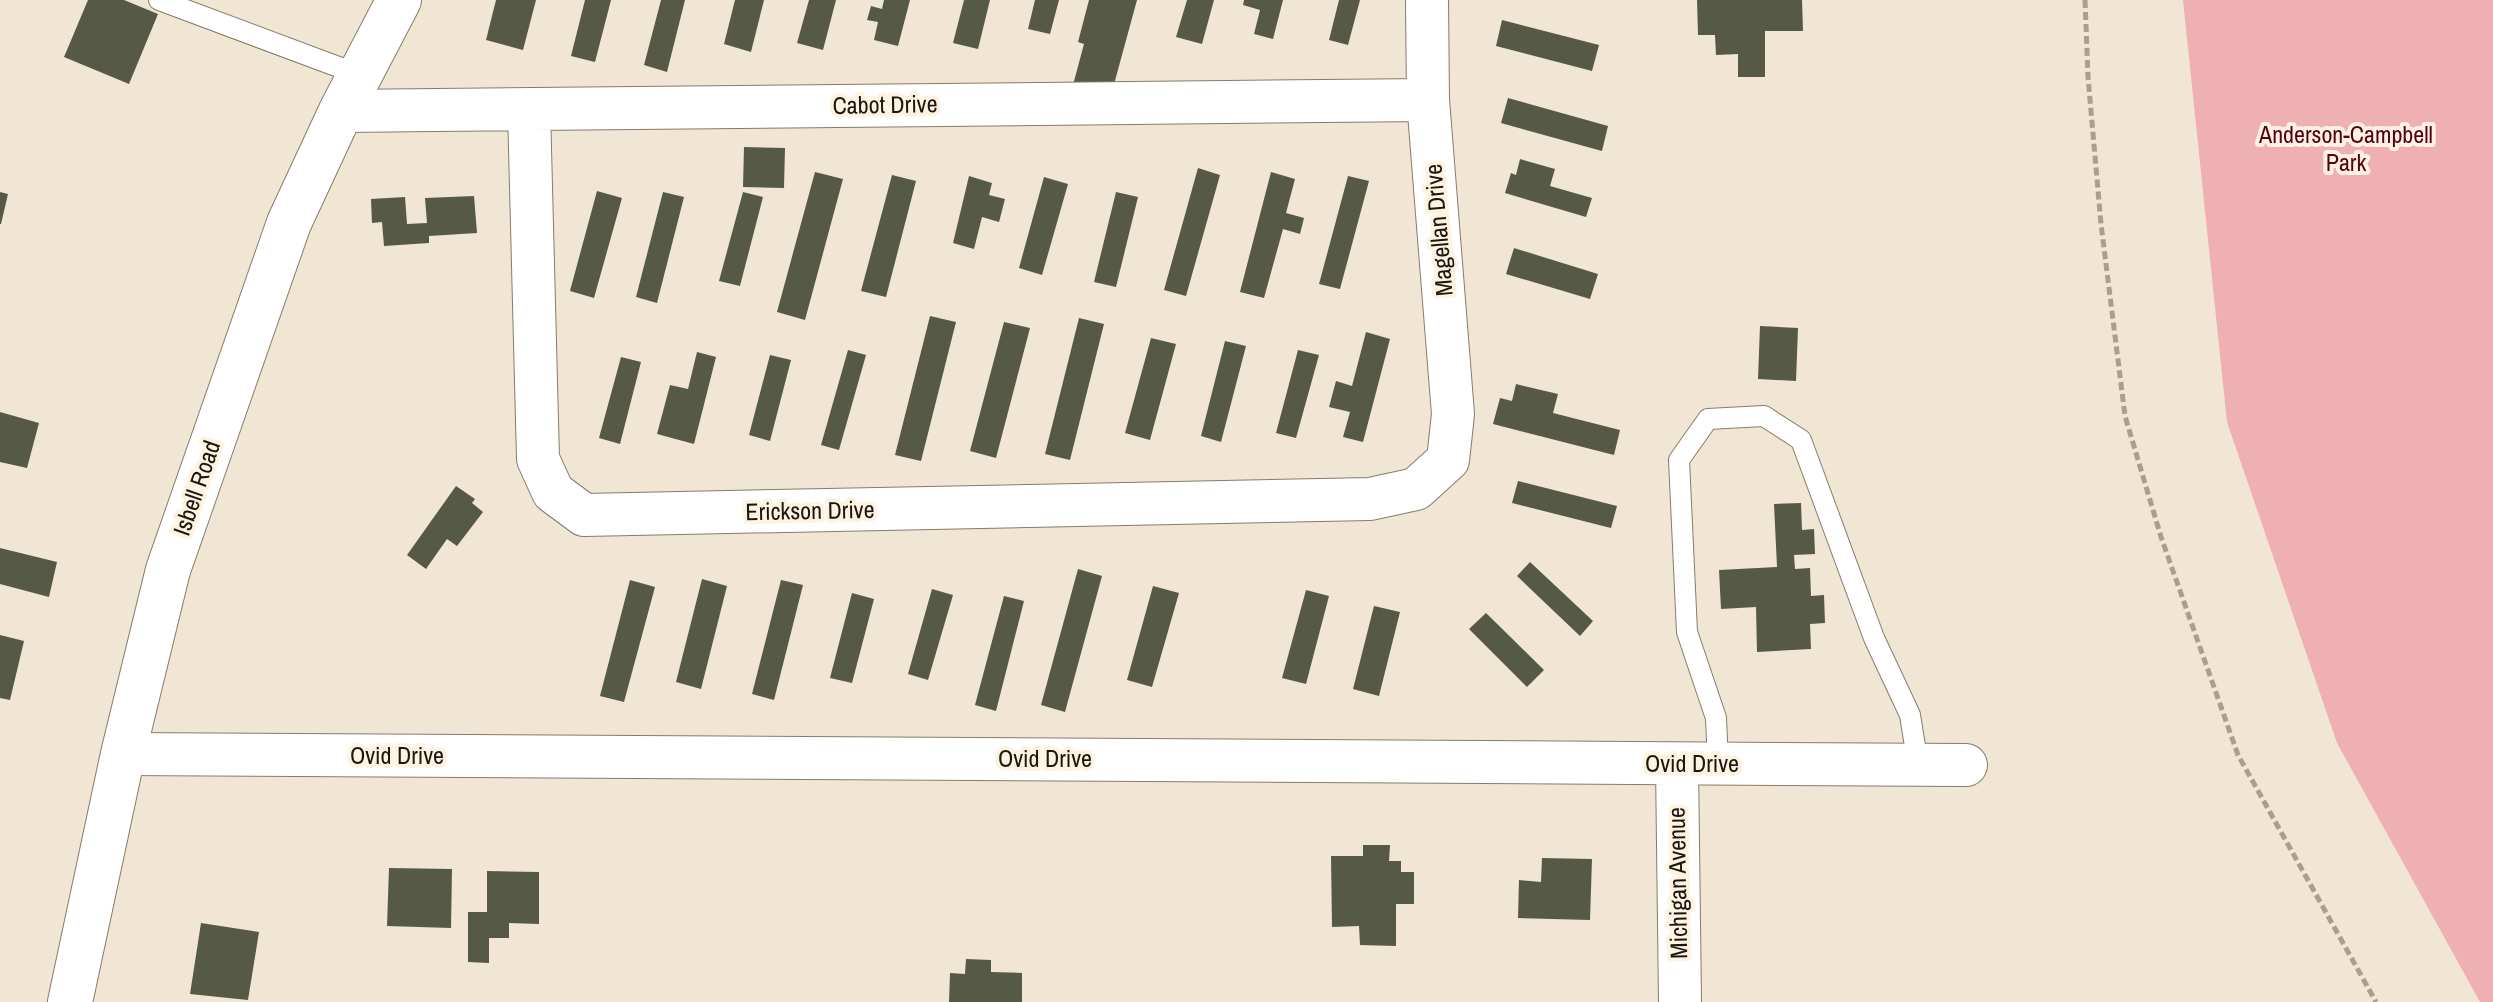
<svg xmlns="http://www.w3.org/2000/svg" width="2493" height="1002" font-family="'Archivo Narrow',sans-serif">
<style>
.green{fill:#efb0b4}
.building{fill:#575947}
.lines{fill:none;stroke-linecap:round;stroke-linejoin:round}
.lane-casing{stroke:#867c6b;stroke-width:22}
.street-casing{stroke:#867c6b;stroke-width:44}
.secondary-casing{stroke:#867c6b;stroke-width:46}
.path{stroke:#a99f91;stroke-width:5;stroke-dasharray:8 4;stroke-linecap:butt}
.lane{stroke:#fff;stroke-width:20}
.street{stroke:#fff;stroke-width:42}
.secondary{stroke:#fff;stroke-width:44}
.labels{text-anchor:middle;stroke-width:8;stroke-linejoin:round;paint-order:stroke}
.street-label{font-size:24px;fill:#19150f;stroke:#fef3e0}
.park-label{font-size:24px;fill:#550017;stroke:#fef3e0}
</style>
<rect width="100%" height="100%" fill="#f1e5d3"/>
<path class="green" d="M2183,0H2493V1002H2480L2337,743L2227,422Z"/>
<path class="building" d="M88,0H124L158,14L129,84L64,57Z
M496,0H536L523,50L486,40Z
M585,0H611L595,62L571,56Z
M661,0H685L667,72L644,65Z
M735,0H764L751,52L724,44Z
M809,0H836L823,50L797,43Z
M884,0H910L898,46L874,40L878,22L867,20L871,6L882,9Z
M964,0H990L978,49L953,43Z
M1035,0H1059L1050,34L1028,29Z
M1089,0H1137L1113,88L1073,85L1084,44L1078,42Z
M1187,0H1214L1202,44L1176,37Z
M1244,0H1283L1273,39L1254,34L1260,10L1243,5Z
M1339,0H1360L1348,45L1329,40Z
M1697,0H1802L1803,31H1765V77H1738V54L1716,55L1715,35H1698Z
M1502,20L1599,45L1592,71L1496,46Z
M1508,98L1608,126L1602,151L1501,123Z
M744,147L785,148L784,188L743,187Z
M1520,159L1555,169L1550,186L1592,198L1586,217L1505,193L1511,173L1516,175Z
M1198,168L1220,175L1186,296L1164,290Z
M815,172L843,179L805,320L777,312Z
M1271,172L1295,179L1286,213L1304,218L1300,234L1283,229L1264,298L1240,292Z
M892,175L916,181L886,297L861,291Z
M969,176L992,183L989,195L1005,199L999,222L982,217L974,249L953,243Z
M1348,176L1369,181L1340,289L1319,284Z
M1044,177L1068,184L1042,275L1019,268Z
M597,191L622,198L594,298L570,291Z
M0,192L8,194L1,224H0Z
M663,192L684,197L657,303L636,297Z
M743,192L763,197L740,286L719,281Z
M1116,192L1138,197L1116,287L1094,282Z
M474,196L477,233L429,236V243L384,246L382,222L372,223L371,199L405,197L407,224L427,223L425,198Z
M1514,248L1598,274L1590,299L1506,274Z
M930,316L956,322L921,461L895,455Z
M1079,318L1104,324L1070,460L1045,454Z
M1004,322L1030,328L996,458L970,451Z
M1760,326L1798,328L1796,381L1758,379Z
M1366,332L1390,339L1363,442L1343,437L1350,412L1329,407L1336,381L1352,386Z
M1151,338L1176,344L1150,440L1125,433Z
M1225,341L1246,346L1221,442L1201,436Z
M848,350L866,355L839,450L821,445Z
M1298,350L1319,355L1296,438L1276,433Z
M697,352L716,357L694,444L657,434L670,385L688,389Z
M770,355L791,360L770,441L749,435Z
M621,357L641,362L620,444L599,438Z
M1516,384L1558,394L1553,413L1620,430L1614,455L1493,424L1500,398L1512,401Z
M0,412L39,423L27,468L0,462Z
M1518,481L1617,506L1611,528L1512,503Z
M456,486L475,499L472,503L483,512L457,546L447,539L426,569L407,555Z
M1801,503L1802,530L1814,529L1815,554L1794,555L1795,569L1810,568L1811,596L1824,595L1825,623L1810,624L1811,649L1757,652L1756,607L1721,609L1719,570L1777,567L1774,504Z
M0,548L57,562L49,597L0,584Z
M1530,562L1593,621L1580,636L1517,576Z
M1078,569L1102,576L1065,712L1041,705Z
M702,579L727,586L701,689L676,682Z
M630,580L655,587L624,702L600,696Z
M781,580L803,585L774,700L752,694Z
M1153,586L1179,593L1152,687L1127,680Z
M932,589L953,595L928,680L908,674Z
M1306,590L1329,596L1306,684L1282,678Z
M852,593L874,599L852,683L830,678Z
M1004,596L1024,601L996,711L975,705Z
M1374,606L1400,612L1379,696L1353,689Z
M1486,613L1544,670L1527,687L1469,629Z
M0,635L24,641L10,700L0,698Z
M1363,845H1390L1389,861H1401V872H1414V904H1396V946L1360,945L1359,926L1332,927L1331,856H1363Z
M1542,858L1592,859L1590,920L1518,918L1519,880L1541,882Z
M389,868L452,869L451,928L387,926Z
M487,871L539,872V924L509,923V938H489V963L468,962V912H487Z
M201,923L259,932L248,1000L190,994Z
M966,959L991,960V972L1022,973V1002H949L950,973L965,974Z"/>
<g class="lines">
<g class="lane-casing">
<path id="lane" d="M159,0L360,75
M1718,764L1716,718L1687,632L1679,460L1708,419L1764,416L1801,440L1874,638L1910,715L1918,765"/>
</g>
<g class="street-casing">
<path id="street" d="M529,109L538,459L553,492L584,515L1370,499L1416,489L1448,460L1453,414L1428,100L1427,0
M341,111L1428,100
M123,754L1966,765
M1677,764L1680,1002"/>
</g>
<g class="secondary-casing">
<path id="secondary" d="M70,1002L123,754L168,570L289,223L341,111L399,0"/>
</g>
<path class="path" d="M2085,0L2088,77L2101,224L2125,416L2161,537L2238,755L2376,1002"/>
<use href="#lane" class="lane"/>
<use href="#street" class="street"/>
<use href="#secondary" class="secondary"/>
</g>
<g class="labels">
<g class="street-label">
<text transform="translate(885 105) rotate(-1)" y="8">Cabot Drive</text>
<text transform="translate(1439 230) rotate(-95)" y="8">Magellan Drive</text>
<text transform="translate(197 488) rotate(-71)" y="8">Isbell Road</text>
<text transform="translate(810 511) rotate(-1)" y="8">Erickson Drive</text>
<text x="397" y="764">Ovid Drive</text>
<text x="1045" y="767">Ovid Drive</text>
<text x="1692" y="772">Ovid Drive</text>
<text transform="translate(1678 883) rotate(-91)" y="8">Michigan Avenue</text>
</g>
<g class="park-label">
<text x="2346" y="143">Anderson-Campbell<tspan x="2346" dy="28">Park</tspan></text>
</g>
</g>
</svg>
